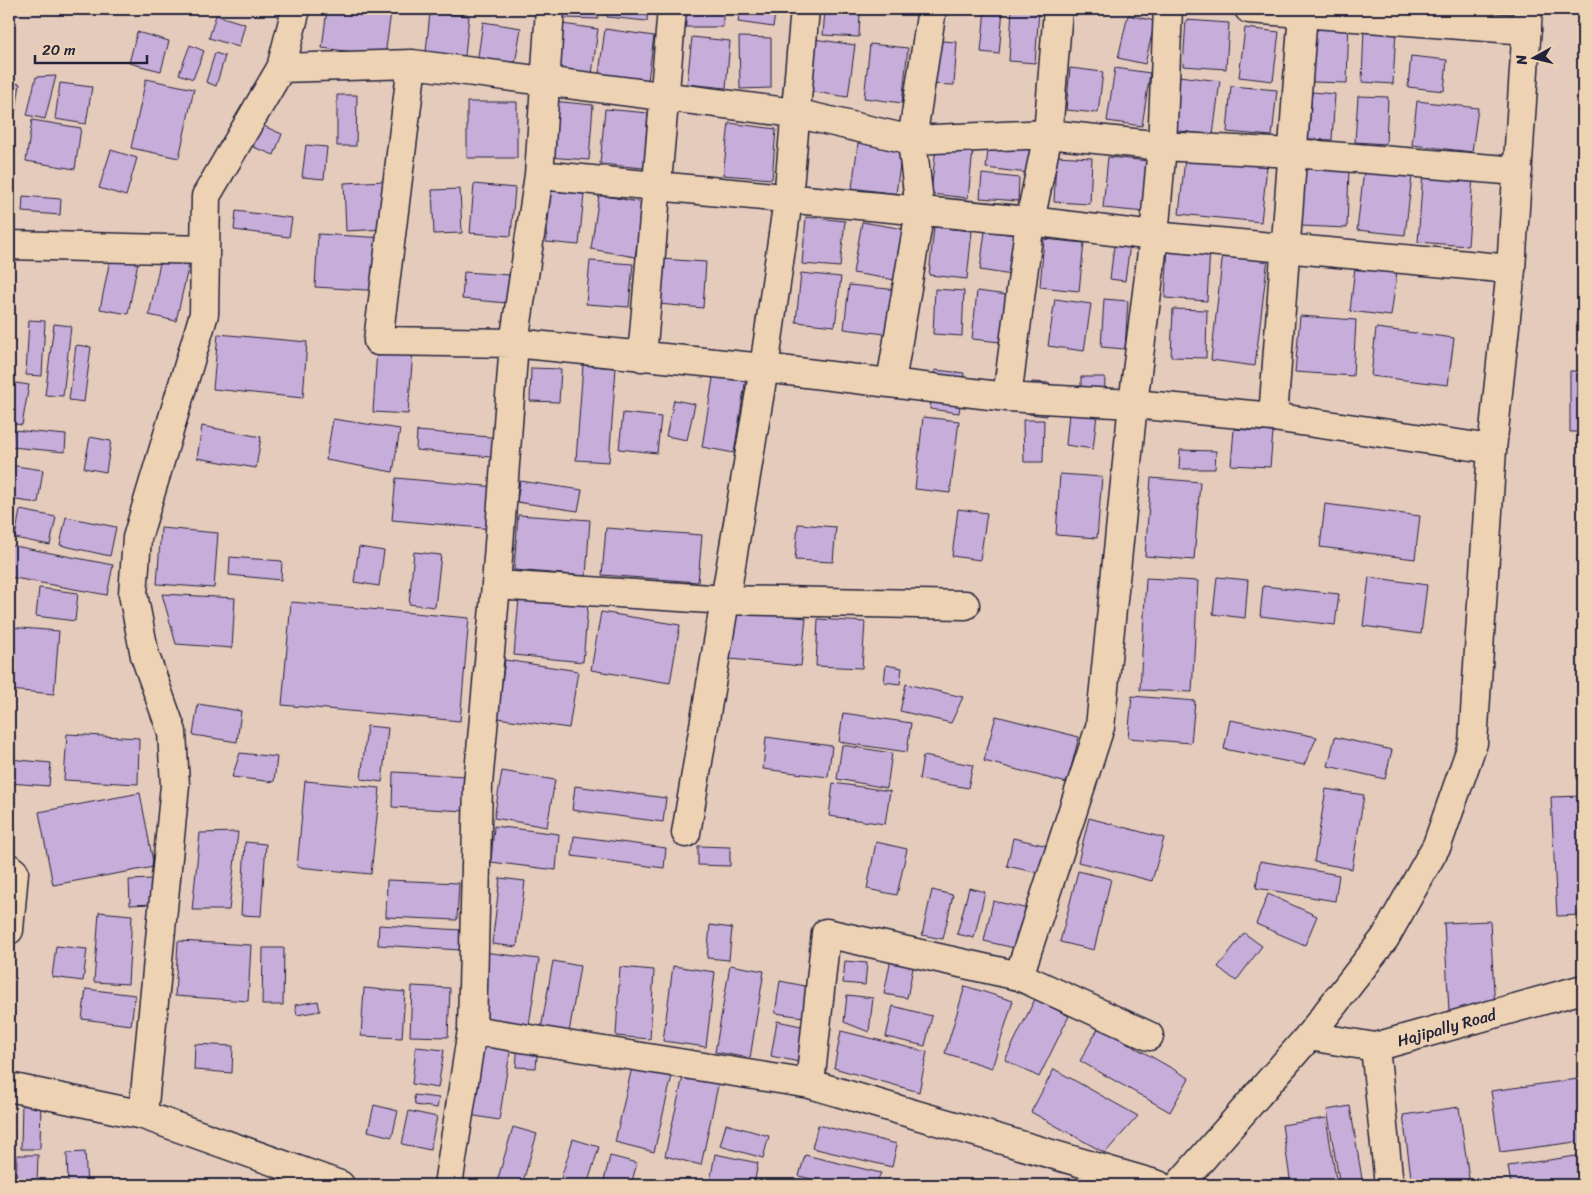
<svg xmlns="http://www.w3.org/2000/svg" width="1592" height="1194" font-family="Sriracha,sans-serif">
<style>
.building{fill:#c7adda;stroke:#22223b}
.lines{fill:none;stroke-linecap:round;stroke-linejoin:round}
.street-casing{stroke:#22223b;stroke-width:31}
.secondary-casing{stroke:#22223b;stroke-width:31}
.street{stroke:#edd2b4;stroke-width:28}
.secondary{stroke:#edd2b4;stroke-width:28}
.labels{text-anchor:middle;stroke-width:5;stroke-linejoin:round;paint-order:stroke}
.street-label{font-size:16px;fill:#22223b;stroke:#edd2b4}
</style>
<rect width="100%" height="100%" fill="#e5cbbc"/>
<filter id="ink" filterUnits="userSpaceOnUse"><feTurbulence type="fractalNoise" baseFrequency=".02" numOctaves="2"/><feDisplacementMap in="SourceGraphic" scale="10" xChannelSelector="R" yChannelSelector="G"/><feConvolveMatrix kernelMatrix="1 2 1 2 8 2 1 2 1" color-interpolation-filters="sRGB"/></filter>
<g filter="url(#ink)">
<path class="building" d="M327,9H364L391,12L385,56L322,48Z
M563,9H598V19L563,18Z
M608,9H648L647,21L607,17Z
M682,9H723V27H681Z
M740,9H776L773,27L738,22Z
M985,9H1003L999,54L981,52Z
M1012,9L1039,11L1035,63L1009,61Z
M825,10L860,13L859,37L823,35Z
M430,12L469,16L464,65L425,62Z
M216,15L245,24L239,47L209,38Z
M1128,15L1155,21L1145,64L1118,58Z
M1349,16L1347,83L1312,82L1313,32Z
M1186,20L1229,23L1226,69L1183,66Z
M483,22L521,28L514,70L477,63Z
M562,24L598,29L592,74L555,69Z
M1364,27L1396,29L1393,84L1362,82Z
M1245,28L1279,32L1273,81L1239,77Z
M605,29L654,36L647,88L598,81Z
M137,32L169,41L161,71L129,63Z
M692,37L730,41L726,88L687,84Z
M739,37L771,38V88L740,89Z
M814,39L855,45L848,97L807,91Z
M928,40L957,42L954,85L925,84Z
M870,44L908,48L902,103L864,98Z
M190,45L204,51L193,79L179,74Z
M215,53L225,56L216,86L206,82Z
M1411,56L1447,60L1444,91L1408,87Z
M1070,68L1103,72L1098,113L1066,110Z
M1115,68L1150,73L1142,126L1107,121Z
M56,76L45,119L27,115L36,77Z
M1179,76L1220,81L1213,135L1172,130Z
M146,79L194,89L179,158L131,148Z
M9,82L20,84L11,143H9Z
M60,83L92,87L86,124L55,119Z
M1231,86L1277,90L1272,136L1227,132Z
M1312,92L1335,94L1332,140L1308,139Z
M337,95H357L356,146H337Z
M1358,96L1388,97L1386,144L1355,142Z
M552,101L593,105L589,160L547,157Z
M1417,101L1478,108L1472,152L1412,145Z
M467,102H517V158H467Z
M605,109L648,113L644,168L600,164Z
M32,120L81,128L75,169L26,161Z
M729,123L776,129L772,179L723,175Z
M261,125L282,134L274,155L253,147Z
M859,136L903,142L896,194L852,188Z
M989,141L1031,146L1028,173L986,168Z
M306,145L327,147L324,179L302,177Z
M936,146L973,150L968,198L931,194Z
M111,150L137,158L126,196L99,188Z
M1056,156L1092,158L1090,204L1054,202Z
M1108,157L1149,161L1145,212L1103,208Z
M1185,158L1267,166L1261,222L1179,214Z
M1303,166L1349,168L1347,228L1301,226Z
M1364,170L1412,176L1405,235L1357,230Z
M1423,171L1473,175L1468,246L1418,242Z
M982,174L1019,178L1018,201L980,198Z
M385,181L387,229L346,231L344,183Z
M474,184L515,188L511,236L470,233Z
M460,189L462,233L434,234L432,190Z
M551,191L584,194L579,245L546,242Z
M599,195L644,203L635,257L591,249Z
M23,196L61,199L60,215L22,212Z
M236,211L292,218L289,237L234,230Z
M806,217L845,221L840,267L802,264Z
M862,222L904,229L896,280L853,273Z
M934,227L972,231L967,279L929,275Z
M985,231L1023,236L1018,276L980,270Z
M318,234L386,238L383,291L315,287Z
M1044,239L1084,243L1079,291L1040,287Z
M1130,244L1125,281L1110,279L1114,246Z
M113,245L140,251L128,314L100,309Z
M1168,245L1210,248L1207,301L1165,298Z
M1223,252L1268,257L1255,366L1211,360Z
M161,258L189,264L176,321L149,315Z
M661,259L706,262L703,308L658,304Z
M590,261L633,264L629,307L586,304Z
M1355,267L1397,272L1391,316L1350,311Z
M464,272L509,275L507,303L462,299Z
M801,273L841,277L835,326L796,322Z
M849,285L898,290L893,335L844,329Z
M935,289L964,291L962,336L933,334Z
M977,291L1015,296L1010,343L972,339Z
M1055,299L1091,304L1084,351L1048,346Z
M1104,299L1128,301L1125,349L1101,347Z
M1173,309L1207,310L1206,358L1171,357Z
M1300,316L1356,320L1353,376L1295,372Z
M29,320L45,321L42,376L26,375Z
M54,324L71,326L63,396L45,395Z
M1376,328L1454,338L1448,385L1371,376Z
M218,334L307,342L303,398L213,389Z
M76,345L91,347L84,402L69,400Z
M377,349L413,351L408,414L373,412Z
M717,353L749,358L734,453L702,447Z
M583,365L616,368L609,462L576,460Z
M531,368L561,369L559,402L530,401Z
M935,370L964,373L959,413L930,409Z
M1570,371H1583V432H1570Z
M1081,377H1105L1104,407L1081,406Z
M9,382L29,385L22,425L9,423Z
M1032,382L1050,383L1047,416L1029,414Z
M674,400L695,404L687,440L666,436Z
M1069,412L1097,415L1093,449L1066,445Z
M623,413L661,417L657,453L619,449Z
M923,417L959,421L950,493L915,489Z
M333,419L400,429L393,472L326,460Z
M1023,420H1044L1043,462H1024Z
M202,426L261,437L256,468L197,458Z
M1234,429L1273,432L1270,467L1231,465Z
M13,430L66,435L65,452L11,447Z
M417,431L502,438L501,458L416,450Z
M90,437L111,441L106,472L84,468Z
M1180,450L1216,451L1215,469H1179Z
M9,465L43,470L38,503L9,499Z
M1060,474L1102,477L1097,538L1056,535Z
M396,478L496,487L493,529L392,520Z
M1151,478L1200,482L1194,560L1145,556Z
M520,481L582,490L578,511L517,502Z
M1325,504L1420,516L1415,559L1320,547Z
M958,509L987,513L980,560L952,556Z
M20,510L56,517L50,545L15,538Z
M518,515L590,520L586,576L514,570Z
M66,517L116,527L110,556L60,545Z
M798,524L836,527L833,562L795,560Z
M161,528L218,533L214,588L157,584Z
M606,528L702,535L698,582L602,575Z
M9,545L113,565L107,595L9,577Z
M359,547L384,551L379,586L354,582Z
M414,552L441,555L435,607L409,604Z
M230,557L282,561L281,580L229,575Z
M1217,577L1248,580L1245,618L1213,614Z
M1369,577L1427,585L1421,634L1363,626Z
M1146,578L1198,581L1192,692L1140,690Z
M1263,586L1339,594L1335,625L1260,616Z
M39,588L78,593L75,621L36,616Z
M162,594L235,598L232,648L176,644Z
M519,598L588,604L583,662L514,655Z
M291,602L469,618L460,721L282,705Z
M735,611L806,618L801,666L730,659Z
M601,612L680,625L670,683L591,670Z
M818,619L865,622L862,668L816,666Z
M9,627L59,631L54,694L9,690Z
M505,660L578,671L569,728L497,718Z
M886,665L902,668L900,684L884,682Z
M906,684L963,697L951,723L900,711Z
M1132,696L1195,701L1191,743L1128,738Z
M198,704L241,711L237,742L193,735Z
M843,713L911,723L907,752L839,742Z
M996,716L1079,737L1067,783L984,761Z
M1230,720L1317,737L1304,765L1224,749Z
M367,726L388,728L382,782L361,779Z
M67,734L139,738L138,784L64,780Z
M766,737L832,746L828,777L763,769Z
M1335,737L1392,750L1385,779L1328,766Z
M842,745L892,753L887,788L837,779Z
M240,753L277,757L274,782L232,777Z
M923,756L973,765L968,788L919,779Z
M9,759L51,763L49,786L9,783Z
M502,771L555,780L547,827L494,818Z
M393,772L467,776L466,811L392,807Z
M305,781L380,788L371,874L297,867Z
M833,783L890,791L885,824L829,816Z
M575,786L666,798L663,822L572,810Z
M1326,789L1364,795L1352,869L1314,862Z
M140,793L154,867L53,885L39,812Z
M1583,796V915L1557,916L1551,797Z
M1089,818L1164,838L1152,881L1078,862Z
M494,826L559,834L556,870L491,862Z
M238,832L229,910H192L200,833Z
M574,836L666,848L664,868L572,856Z
M1013,838L1048,846L1043,874L1007,866Z
M245,842L266,844L261,916L241,915Z
M876,842L907,849L897,895L867,889Z
M698,846L730,847V866L698,865Z
M1260,861L1339,875L1335,901L1256,888Z
M1078,871L1111,879L1094,950L1060,942Z
M500,878L525,881L517,947L492,944Z
M152,879L153,904L130,905L129,880Z
M387,880L459,883L457,920L386,917Z
M969,888L985,892L974,938L957,934Z
M932,890L953,895L943,939L922,935Z
M1268,894L1317,916L1305,945L1256,924Z
M993,901L1033,910L1023,950L984,941Z
M99,912L132,915L128,984L94,982Z
M1490,921L1495,1009L1449,1011L1444,923Z
M379,925L461,930L460,950L378,945Z
M710,925L732,928L729,960L707,958Z
M1244,933L1262,946L1236,981L1218,967Z
M178,941L251,945L248,1001L175,996Z
M56,946L87,949L83,981L52,977Z
M263,948H284L283,1005H262Z
M483,952L539,959L529,1025L474,1018Z
M891,958L914,963L907,998L884,994Z
M553,961L580,966L569,1033L541,1029Z
M845,961L867,963L865,985L843,983Z
M730,965L764,971L750,1058L715,1052Z
M673,966L715,972L706,1047L663,1041Z
M620,967L654,970L650,1039L616,1036Z
M780,981L810,987L804,1017L775,1013Z
M412,986L450,988L448,1037L410,1036Z
M965,986L1013,1001L992,1068L945,1053Z
M364,988L405,992L402,1038L361,1036Z
M86,989L135,995L131,1025L82,1019Z
M847,995L873,998L869,1032L844,1022Z
M1035,999L1069,1016L1039,1077L1005,1060Z
M318,1001L320,1011L297,1015L295,1005Z
M893,1006L932,1016L925,1046L886,1037Z
M777,1021L806,1027L799,1062L771,1056Z
M1099,1027L1189,1078L1170,1112L1080,1061Z
M841,1031L927,1052L919,1092L834,1068Z
M481,1041L511,1046L499,1120L469,1115Z
M195,1044L233,1046L232,1073L194,1070Z
M518,1044L538,1046L536,1068L516,1067Z
M416,1047L444,1050L438,1088L412,1084Z
M632,1067L672,1076L654,1152L615,1142Z
M1054,1069L1138,1116L1105,1153L1031,1112Z
M684,1072L719,1081L701,1165L665,1156Z
M1578,1079L1583,1114V1141L1500,1152L1491,1091Z
M414,1095L439,1098L437,1108L415,1105Z
M22,1099H41L40,1149H21Z
M374,1105L398,1111L392,1137L368,1131Z
M1350,1106L1363,1185H1340L1327,1110Z
M1459,1107L1470,1185H1412L1403,1115Z
M409,1111L437,1117L430,1150L402,1144Z
M1326,1118L1337,1185H1291L1282,1125Z
M726,1124L769,1136L763,1158L720,1146Z
M818,1125L897,1144L892,1167L812,1148Z
M513,1127L537,1134L522,1185H496Z
M573,1139L599,1147L587,1185H559Z
M85,1152L87,1185H68L67,1153Z
M715,1154L758,1163L754,1185H730L710,1181Z
M17,1155H38L37,1185H16Z
M805,1155L881,1173L875,1185H836L799,1176Z
M1583,1155V1185H1511L1508,1166Z
M610,1156L637,1163L631,1185H603Z"/>
<g class="lines">
<g class="street-casing">
<path id="street" d="M296,9L281,68L206,196L204,314L137,538L133,594L145,656L172,732L175,785L143,1115L340,1185
M1249,9L1527,30
M412,64L378,341L514,343L764,368L1007,397L1133,404L1273,417L1492,449
M281,68L412,64L795,113L912,140L1048,134L1162,146L1293,153L1518,171
M539,175L1030,221L1154,236L1511,269
M9,245L205,250
M642,357L672,9
M891,382L920,211L912,140L932,9
M1007,397L1030,221L1048,134L1058,9
M1273,417L1303,12
M496,585L726,600L965,605
M686,833L764,368L788,199L805,9
M9,868L14,872L9,930
M472,1030L810,1084L1158,1185
M1149,1036L1019,976L1100,727L1133,404L1154,236L1162,146L1168,9
M1375,1047L1389,1185
M810,1084L826,933L1019,976
M9,1087L143,1115
M448,1185L472,1030L478,784L496,585L514,343L539,175L550,9"/>
</g>
<g class="secondary-casing">
<g id="secondary">
<path id="s1" d="M1309,1036L1375,1047L1583,989"/>
<path d="M1179,1185L1309,1036L1385,938L1437,845L1473,743L1492,449L1511,269L1528,9"/>
</g>
</g>
<use href="#street" class="street"/>
<use href="#secondary" class="secondary"/>
</g>
</g>
<g class="labels">
<g class="street-label">
<text dy="6" stroke="none"><textPath href="#s1" startOffset="141">Hajipally Road</textPath></text>
</g>
</g>
<rect width="1592" height="1194" fill="none" stroke="#edd2b4" stroke-width="30"/>
<rect x="15" y="15" width="1562" height="1164" fill="none" stroke="#22223b" stroke-width="2" filter="url(#ink)"/>
<g transform="translate(1534 58) rotate(262)" stroke="#edd2b4" stroke-width="4" paint-order="stroke">
<path d="M0-4L9 19L0 12L-9 19Z" fill="#22223b"/>
<text y="-8" font-size="14" font-weight="bold" text-anchor="middle" fill="#22223b">N</text>
</g>
<path d="M35 55v8h112v-8" fill="none" stroke="#22223b" stroke-width="2.5"/>
<text x="42" y="55" font-size="15" fill="#22223b" stroke="#edd2b4" stroke-width="4" paint-order="stroke">20 m</text>
</svg>
